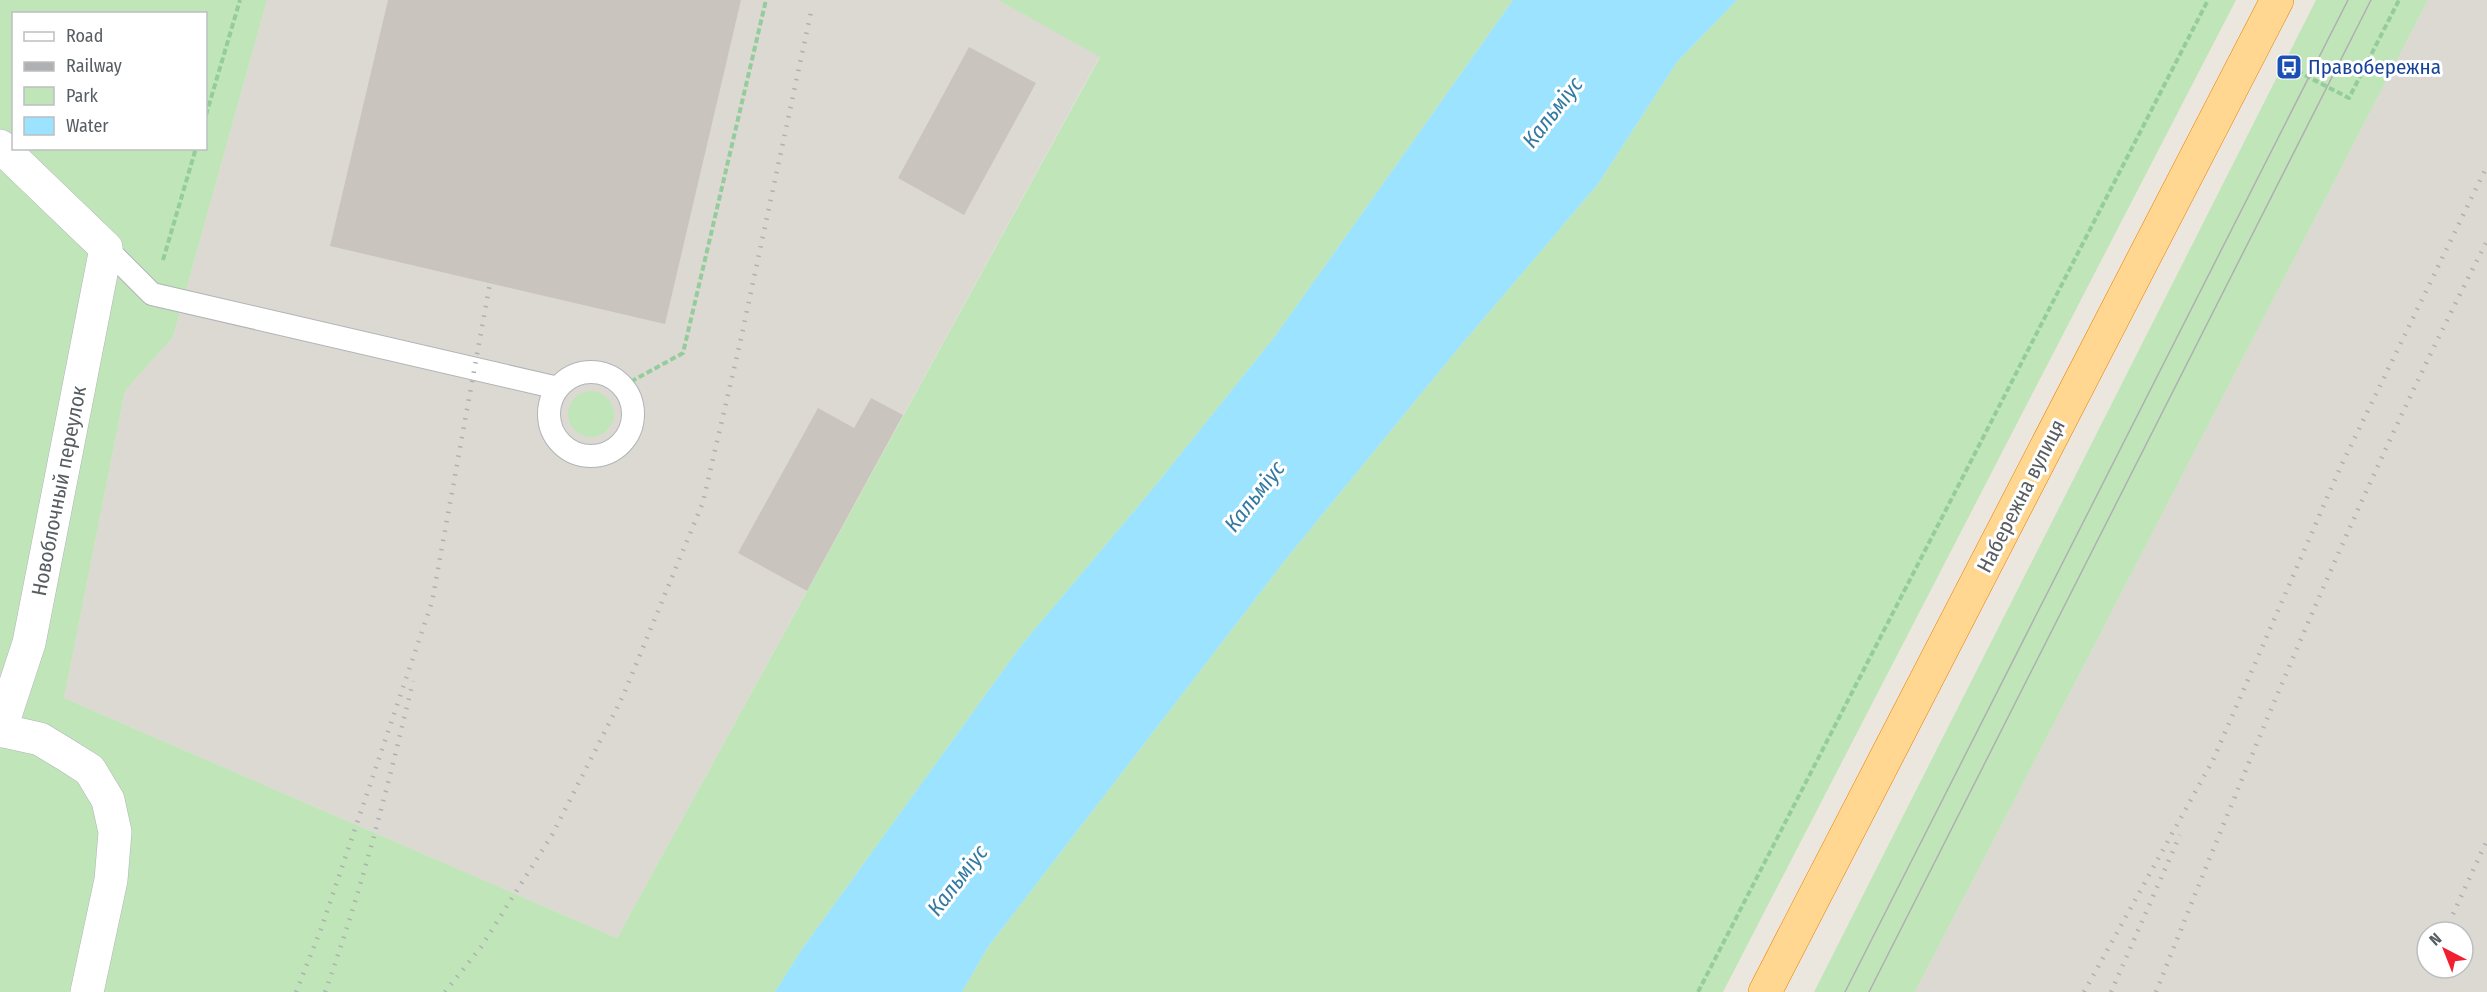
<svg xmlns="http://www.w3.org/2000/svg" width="2487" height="992" font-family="'Fira Sans Condensed',sans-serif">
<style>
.industrial{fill:#dcd9d3;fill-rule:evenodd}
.green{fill:#c0e5b9;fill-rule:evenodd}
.water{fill:#9be3ff}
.building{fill:#c9c4be}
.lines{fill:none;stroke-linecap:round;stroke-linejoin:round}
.service-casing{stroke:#b0b4b8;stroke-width:24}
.minor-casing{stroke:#b0b4b8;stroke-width:34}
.trunk-casing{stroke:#ea7e00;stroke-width:34}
.path{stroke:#95cc9c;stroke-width:4;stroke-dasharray:6 3;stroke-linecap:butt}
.service{stroke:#fff;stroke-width:22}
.minor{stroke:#fff;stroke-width:33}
.trunk{stroke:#ffd791;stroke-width:33}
.tram{stroke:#afb0b1;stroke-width:1.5}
.rail{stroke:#afb0b1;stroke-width:4.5;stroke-dasharray:1.5 8;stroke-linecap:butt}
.labels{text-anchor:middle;stroke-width:6;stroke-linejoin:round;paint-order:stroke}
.transit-label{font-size:21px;fill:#164399;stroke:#fff;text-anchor:start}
.street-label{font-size:21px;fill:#585d61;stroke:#fff}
.water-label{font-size:22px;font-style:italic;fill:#327aa2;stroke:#fff}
</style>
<rect width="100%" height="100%" fill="#ece7de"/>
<path class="industrial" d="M267,0H998L1100,56L617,938L64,698L125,391L173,337Z
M2428,0H2487V992H1915ZM2427,932H2463V968H2427Z"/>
<path class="green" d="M0,0H267L173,337L125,391L64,698L617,938L1100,57L998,0H1513L1276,335L1155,486L1020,647L802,949L775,992H0ZM14,14H206V148H14Z
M1737,0H2236L1723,992H962L988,947L1286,559L1456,351L1598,184L1677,62Z
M2316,0H2428L1915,992H1814Z
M568 414a23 23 0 1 1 46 0a23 23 0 1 1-46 0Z"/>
<path class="water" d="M1513,0H1737L1677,62L1598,184L1456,351L1286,559L988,947L962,992H775L802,949L1020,647L1155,486L1276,335Z"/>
<path class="building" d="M388,0H741L665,324L330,246Z
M969,47L1036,83L964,215L898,178Z
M871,398L903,415L807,591L738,553L818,408L854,428Z"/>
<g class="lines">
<g class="service-casing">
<path id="service" d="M106,248L152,294L558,388
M549 414a42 42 0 1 1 84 0a42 42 0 1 1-84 0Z"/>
</g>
<g class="minor-casing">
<path id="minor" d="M0,146L106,248L29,643L0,731
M0,730L40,739L68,756L90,770L108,800L115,832L111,880L87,992"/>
</g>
<g class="trunk-casing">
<path id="trunk" d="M1765,992L2277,0"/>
</g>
<path class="path" d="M2289,67L2349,98L2399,0
M206,115L240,0
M163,260L196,148
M623,386L683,353L766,0
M1698,992L2208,0"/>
<use href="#service" class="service"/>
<use href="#minor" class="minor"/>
<use href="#trunk" class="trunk"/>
<path class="tram" d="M1845,992L2348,0
M1869,992L2371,0"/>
<path class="rail" d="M2453,914L2487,840
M296,992L321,929L432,602L490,283
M325,992C362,890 388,786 413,681
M445,992L481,947L552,835L623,696L703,502L740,343L811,12
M2084,992L2213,760L2340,468L2487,166
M2111,992L2180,835
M2156,992C2257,738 2362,484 2487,241"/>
</g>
<defs>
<g id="bus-square" transform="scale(1.35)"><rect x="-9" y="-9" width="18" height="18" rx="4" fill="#1a4fb4" stroke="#fff"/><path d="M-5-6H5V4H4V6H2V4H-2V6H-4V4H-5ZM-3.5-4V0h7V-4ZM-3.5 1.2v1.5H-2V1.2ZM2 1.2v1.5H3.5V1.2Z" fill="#fff"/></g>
</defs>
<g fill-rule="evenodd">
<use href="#bus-square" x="2289" y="67"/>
</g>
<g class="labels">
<g class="transit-label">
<text x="2308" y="74">Правобережна</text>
</g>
<g class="street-label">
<text transform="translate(59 491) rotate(-79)" y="7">Новоблочный переулок</text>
<text transform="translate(2021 496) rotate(-63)" y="7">Набережна вулиця</text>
</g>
<g class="water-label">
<text transform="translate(1552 112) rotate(-52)" y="8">Кальміус</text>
<text transform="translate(1254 496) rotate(-52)" y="8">Кальміус</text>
<text transform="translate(957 880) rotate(-52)" y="8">Кальміус</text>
</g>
</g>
<rect x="12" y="12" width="195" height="138" fill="#ffffff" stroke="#bcbec0" stroke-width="1.5"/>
<rect x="24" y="32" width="30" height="9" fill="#ffffff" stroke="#bcbec0" stroke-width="1.5"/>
<text x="66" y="42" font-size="18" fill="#585d61">Road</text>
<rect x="24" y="62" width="30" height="9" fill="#afb0b1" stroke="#bcbec0" stroke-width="1.5"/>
<text x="66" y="72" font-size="18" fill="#585d61">Railway</text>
<rect x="24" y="87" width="30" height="18" fill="#c0e5b9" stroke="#bcbec0" stroke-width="1.5"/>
<text x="66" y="102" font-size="18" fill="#585d61">Park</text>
<rect x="24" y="117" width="30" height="18" fill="#9be3ff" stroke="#bcbec0" stroke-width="1.5"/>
<text x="66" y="132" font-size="18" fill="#585d61">Water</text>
<g transform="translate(2445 950) rotate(318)"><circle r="28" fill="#ffffff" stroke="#bcbec0" stroke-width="1.5"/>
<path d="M0-4.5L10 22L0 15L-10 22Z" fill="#f02030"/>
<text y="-9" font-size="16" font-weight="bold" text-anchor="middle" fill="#585d61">N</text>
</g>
</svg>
